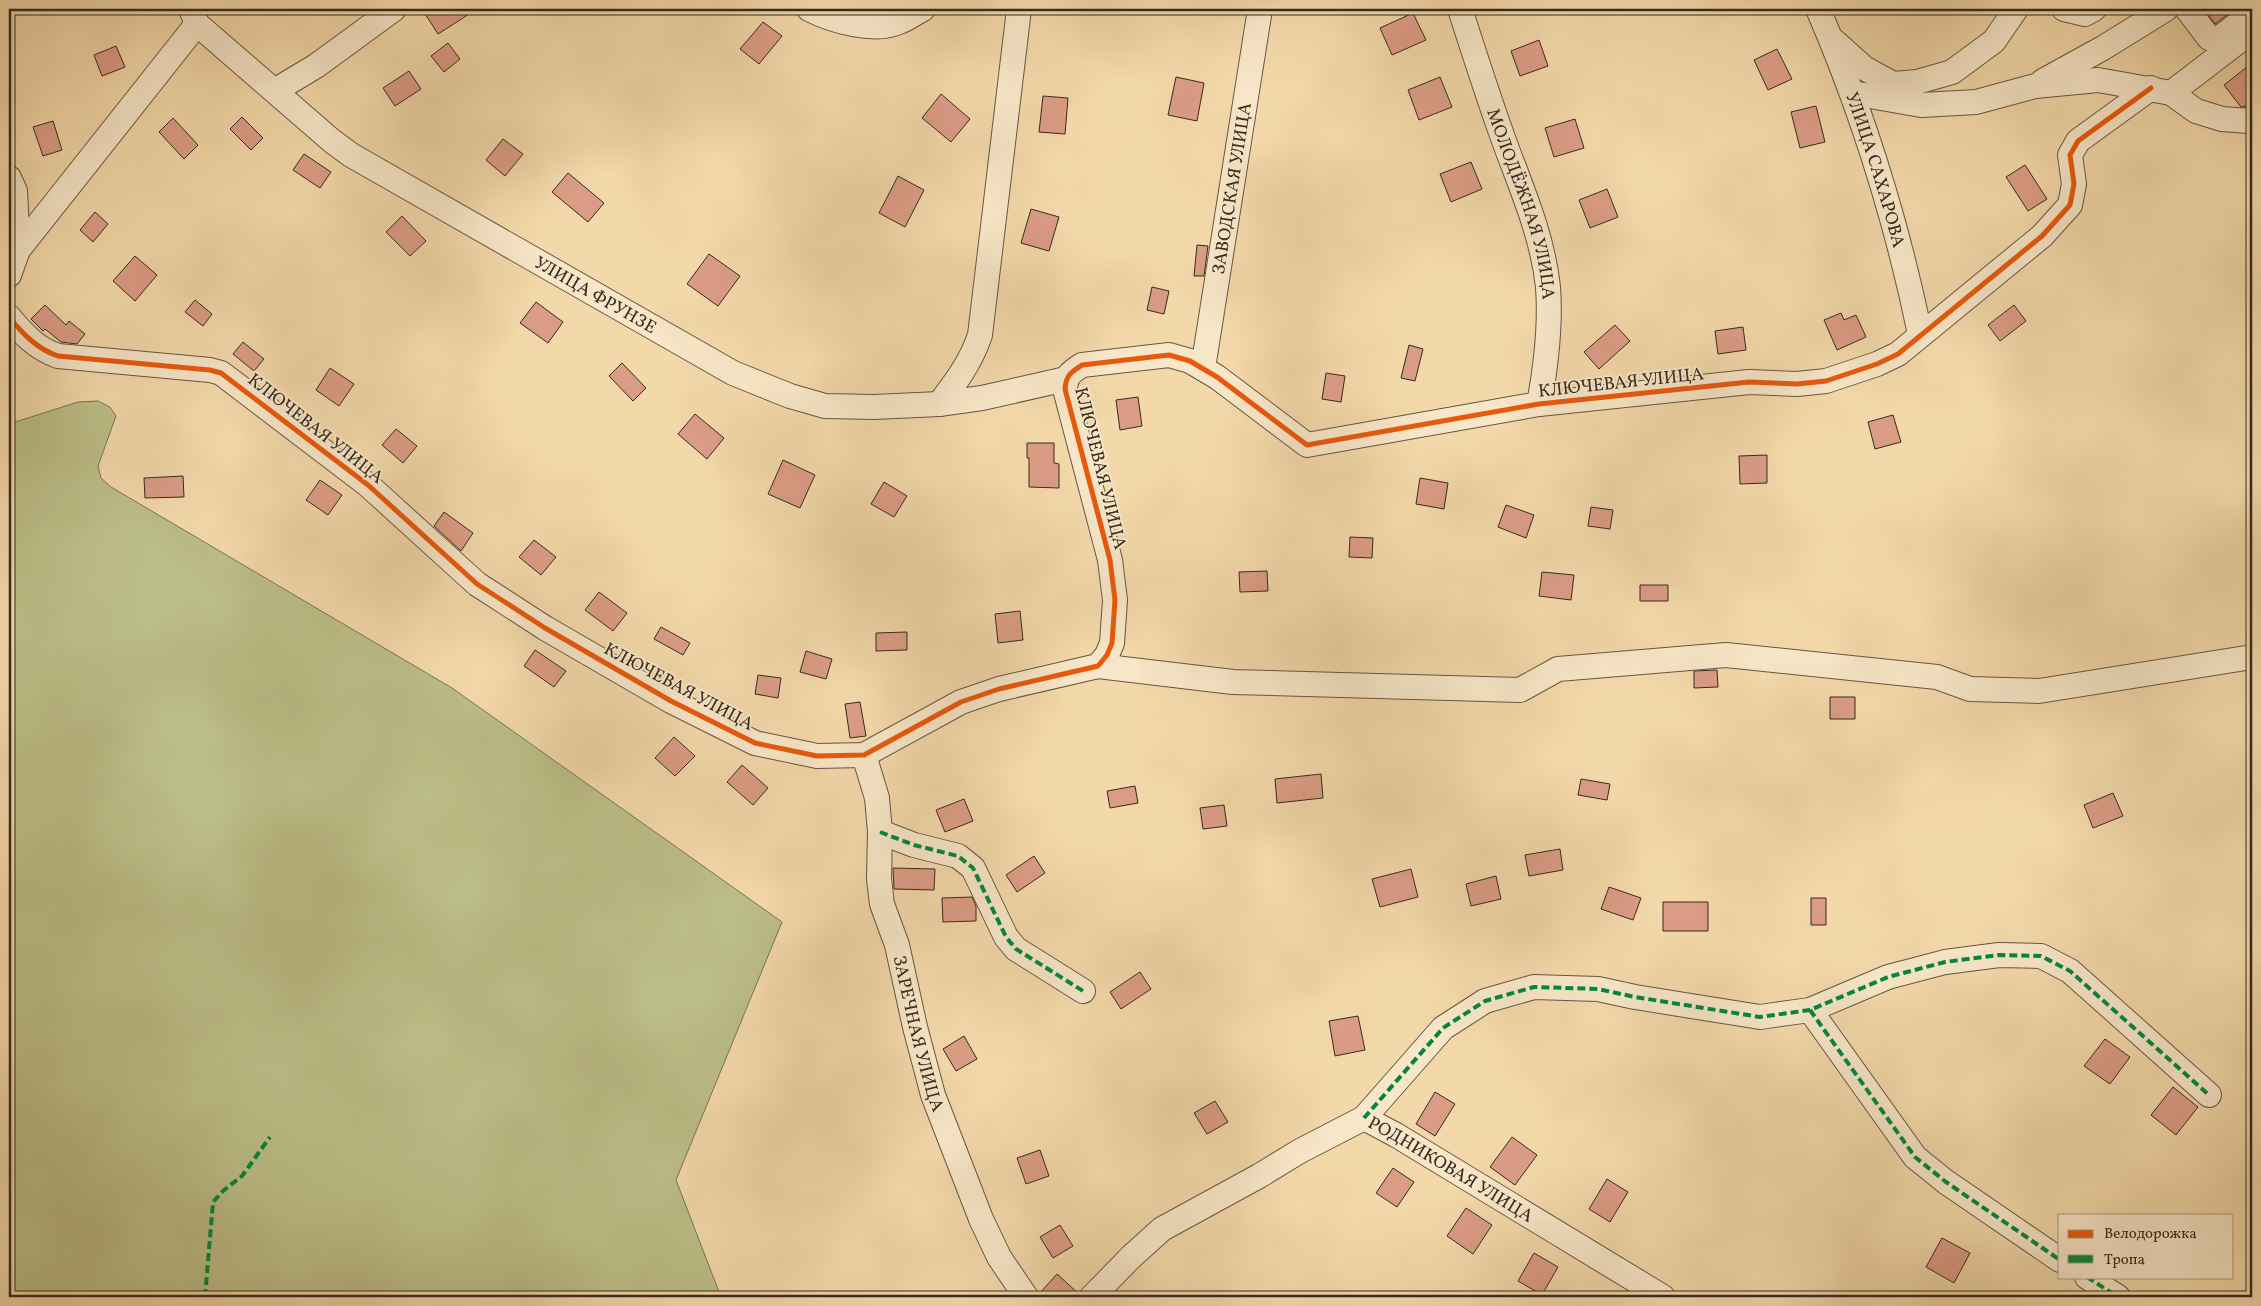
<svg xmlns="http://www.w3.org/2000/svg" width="2261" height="1306" font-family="Vollkorn,serif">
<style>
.green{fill:#bcbe87;stroke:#797454}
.building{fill:#db9c86;stroke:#362a20}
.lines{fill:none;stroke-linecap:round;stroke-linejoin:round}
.minor-casing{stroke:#655642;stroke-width:26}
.minor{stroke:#f7e6c7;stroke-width:24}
.quiet{stroke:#00873e;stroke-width:4;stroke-dasharray:8 4;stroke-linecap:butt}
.cycleway-casing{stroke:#f7e6c7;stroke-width:8}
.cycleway{stroke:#e8590c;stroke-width:5}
.labels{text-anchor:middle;stroke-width:4;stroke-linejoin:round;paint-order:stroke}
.street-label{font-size:18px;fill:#362a20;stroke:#f7e6c7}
</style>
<rect width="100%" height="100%" fill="#f3d8a9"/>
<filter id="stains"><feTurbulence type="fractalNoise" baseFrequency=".004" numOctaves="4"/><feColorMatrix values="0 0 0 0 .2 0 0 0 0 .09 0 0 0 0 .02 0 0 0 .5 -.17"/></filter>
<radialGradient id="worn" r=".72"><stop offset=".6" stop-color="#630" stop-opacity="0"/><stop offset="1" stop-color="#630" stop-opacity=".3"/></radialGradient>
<path class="green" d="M98,401L110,407L116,416L98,466L101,478L111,487L452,688L782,922L676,1180L721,1297H9V424L78,402Z"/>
<path class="building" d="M422,9H477L438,34Z
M2204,9H2235L2215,24Z
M1413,13L1426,40L1392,55L1380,28Z
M763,22L782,36L759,64L740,49Z
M1539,40L1548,66L1520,76L1511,51Z
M448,43L460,59L444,72L431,56Z
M116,46L125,67L102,76L94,55Z
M1777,49L1792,79L1768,90L1754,60Z
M2252,63V105L2241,107L2224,85Z
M409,71L421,89L395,106L383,88Z
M1176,77L1204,83L1197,121L1168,115Z
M1440,77L1452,107L1419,120L1408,90Z
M941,94L970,119L951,142L922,118Z
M1043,96L1068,98L1065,134L1039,132Z
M1816,106L1825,142L1800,148L1791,112Z
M242,117L263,138L251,150L230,129Z
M173,118L198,145L184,159L159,132Z
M1575,119L1584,148L1554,157L1545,128Z
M53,121L62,150L43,156L33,127Z
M503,139L523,154L505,176L486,160Z
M304,154L331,172L320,188L293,170Z
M1471,162L1482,189L1451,202L1440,174Z
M2025,165L2047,199L2028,211L2006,177Z
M568,173L604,203L588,222L552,192Z
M898,176L924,190L905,227L879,213Z
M1607,189L1618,217L1590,228L1579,200Z
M1031,209L1059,217L1049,251L1021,243Z
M95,212L108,224L93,242L80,230Z
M402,216L426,241L410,256L386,232Z
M1197,245L1208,246L1204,276H1194Z
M709,254L740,276L718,306L687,284Z
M135,256L157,275L135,301L113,281Z
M1152,287L1169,291L1164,314L1147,310Z
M195,300L212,314L203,326L185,312Z
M536,302L563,322L548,343L520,323Z
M45,305L66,325L69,321L85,334L77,344L61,342L45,329L43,331L31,319Z
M2014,305L2026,321L2000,341L1988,325Z
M1841,313L1844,320L1856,315L1866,337L1837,350L1824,320Z
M1615,325L1630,341L1599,369L1584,352Z
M1743,327L1746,350L1718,354L1715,331Z
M243,342L264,359L254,371L233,354Z
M1409,345L1423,349L1415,381L1401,378Z
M622,363L646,388L633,401L609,376Z
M330,368L354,384L339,406L316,390Z
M1326,373L1345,376L1341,402L1322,399Z
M1138,397L1142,426L1120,430L1116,400Z
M695,414L724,438L707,459L678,434Z
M1893,415L1901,442L1875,449L1868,422Z
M396,429L417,446L403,463L382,445Z
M1027,443H1054V463L1059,464V488L1029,487V458H1027Z
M1767,455V483L1740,484L1739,456Z
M783,460L815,475L800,508L768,494Z
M183,476L184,497L145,498L144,478Z
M1420,478L1448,483L1444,509L1416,504Z
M320,480L342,495L328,515L306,500Z
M884,482L907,496L894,517L871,504Z
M1506,505L1534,515L1526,538L1498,527Z
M1591,507L1613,510L1610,529L1588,526Z
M444,512L473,533L461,551L434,526Z
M1350,537L1373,538L1372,558L1349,557Z
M534,540L556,557L541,575L519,557Z
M1267,571L1268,591L1240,592L1239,572Z
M1542,572L1574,575L1571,600L1539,596Z
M1640,585H1668V601H1640Z
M599,592L627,613L613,631L585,610Z
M1020,611L1023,640L998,643L995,614Z
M661,627L690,643L683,655L654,639Z
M907,632V650L876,651V633Z
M535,650L566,671L554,687L524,666Z
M806,651L832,659L826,679L800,672Z
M1717,670L1718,687L1694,688V671Z
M758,675L781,678L778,698L755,694Z
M1830,697H1855V719H1830Z
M860,702L866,736L850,738L845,704Z
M674,737L695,756L675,776L655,758Z
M742,765L768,788L753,805L727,782Z
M1321,774L1323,798L1277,803L1275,779Z
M1581,779L1610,784L1607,800L1578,795Z
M1135,786L1138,803L1110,808L1107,791Z
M2113,793L2123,816L2093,828L2084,805Z
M964,799L973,821L945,832L936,810Z
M1224,805L1227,826L1203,829L1200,808Z
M1560,849L1563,870L1529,876L1525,855Z
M1034,856L1045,873L1017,892L1006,875Z
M893,868L935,869L934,890L894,889Z
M1411,869L1418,897L1380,907L1372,879Z
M1496,876L1501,899L1471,906L1466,884Z
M1609,887L1641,898L1633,920L1601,909Z
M972,897L976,906V921L943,922L942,898Z
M1811,898H1826V925H1811Z
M1663,902H1708V931H1663Z
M1140,972L1151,989L1121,1009L1110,992Z
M1358,1016L1365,1050L1335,1056L1329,1021Z
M964,1036L977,1059L956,1071L943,1049Z
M2105,1039L2130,1057L2110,1084L2084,1066Z
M2173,1087L2198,1107L2176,1135L2151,1115Z
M1435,1092L1455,1104L1435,1136L1416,1124Z
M1215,1101L1228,1122L1207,1134L1194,1113Z
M1512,1137L1537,1155L1515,1185L1490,1167Z
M1040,1150L1049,1176L1026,1184L1017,1158Z
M1393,1168L1414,1182L1397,1207L1376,1193Z
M1607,1179L1628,1192L1610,1222L1589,1209Z
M1466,1208L1492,1225L1473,1254L1447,1236Z
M1060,1225L1073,1246L1053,1258L1040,1237Z
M1942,1238L1970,1253L1954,1283L1926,1267Z
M1534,1253L1558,1267L1542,1295L1518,1281Z
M1057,1274L1079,1294V1297H1040L1039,1294Z"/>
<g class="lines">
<g class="minor-casing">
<g id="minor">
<path id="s1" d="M191,9L197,24L332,141L351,155L733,373L790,396L825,406L874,407L939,404L982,398L1066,379"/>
<path d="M809,9C832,21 875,33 899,22C908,19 915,13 923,9"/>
<path id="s2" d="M1460,9C1475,56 1490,103 1507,149C1524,194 1543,239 1548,287C1551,327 1546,366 1539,404"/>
<path id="s3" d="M1818,9C1863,113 1897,223 1920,334"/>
<path d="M2064,9L2085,14L2094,9"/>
<path d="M2187,9L2209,38L2218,39L2252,13"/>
<path d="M1834,41L1864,68L1893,84L1917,82L1952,72L1994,41L2016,9"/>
<path d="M2043,81L2103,48L2166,9"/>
<path d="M276,90L316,66L394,9"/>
<path d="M1853,93L1921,105L1976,102L2035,86L2098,80L2171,93L2196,111L2222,119L2249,121L2252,118"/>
<path d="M2171,93L2252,31"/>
<path d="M9,178L15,191L18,250L9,275"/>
<path d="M18,250L197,24"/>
<path d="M9,317C23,334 37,349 58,356L210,370L221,373L368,485L477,584L545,628L671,701L755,743L817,756L864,755L961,702L999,689L1098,666L1107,655L1112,643L1115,600L1110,560L1065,389C1066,375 1071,372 1082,365L1169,355L1190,361L1217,377L1307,445L1539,404L1749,382L1797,384L1826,381L1877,364L1898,354L2042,236L2070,205L2074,184L2070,155L2078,141L2151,88"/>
<path id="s4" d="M1203,368L1260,9"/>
<path d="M939,404C956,382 971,362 980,335L1019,9"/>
<path d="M1098,666L1233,682L1520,690L1558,669L1726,655L1937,677L1970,689L2039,691L2252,657"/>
<path id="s5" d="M864,755L877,798L880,832L879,879L882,904L897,945L915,1027L933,1095L981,1219L999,1257L1026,1297"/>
<path d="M880,832L914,845L958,856L973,868L1006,937L1016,949L1083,991"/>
<path d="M1810,1010L1915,1157L1946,1182L2060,1260"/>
<path d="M1364,1118L1443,1028L1485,1001L1534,987L1598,989L1635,997L1760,1017L1810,1010L1888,977L1945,962L1999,955L2041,956L2070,971L2209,1095"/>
<path d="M2087,1277L2118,1297"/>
<path id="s6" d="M1092,1297L1131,1257L1162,1229L1259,1176L1300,1151L1364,1118L1396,1135L1663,1297"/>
</g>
</g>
<use href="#minor" class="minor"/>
<path class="quiet" d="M880,832L914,845L958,856L973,868L1006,937L1016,949L1083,991
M1810,1010L1915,1157L1946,1182L2060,1260
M1364,1118L1443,1028L1485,1001L1534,987L1598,989L1635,997L1760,1017L1810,1010L1888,977L1945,962L1999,955L2041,956L2070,971L2209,1095
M2087,1277L2118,1297
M205,1297L213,1202L223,1191L242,1176L270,1137"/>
<g class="cycleway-casing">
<path id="cycleway" d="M9,317C23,334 37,349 58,356L210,370L221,373L368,485L477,584L545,628L671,701L755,743L817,756L864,755L961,702L999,689L1098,666L1107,655L1112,643L1115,600L1110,560L1065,389C1066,375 1071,372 1082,365L1169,355L1190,361L1217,377L1307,445L1539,404L1749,382L1797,384L1826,381L1877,364L1898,354L2042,236L2070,205L2074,184L2070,155L2078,141L2151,88"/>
</g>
<use href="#cycleway" class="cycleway"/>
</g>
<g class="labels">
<g class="street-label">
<text dy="6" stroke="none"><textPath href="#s3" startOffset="171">УЛИЦА САХАРОВА</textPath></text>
<text dy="6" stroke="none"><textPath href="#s4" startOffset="182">ЗАВОДСКАЯ УЛИЦА</textPath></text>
<text dy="6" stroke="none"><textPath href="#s2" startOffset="205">МОЛОДЁЖНАЯ УЛИЦА</textPath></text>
<text dy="6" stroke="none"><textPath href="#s1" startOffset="500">УЛИЦА ФРУНЗЕ</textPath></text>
<text transform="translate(1621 382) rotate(-6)" y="6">КЛЮЧЕВАЯ УЛИЦА</text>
<text transform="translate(316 428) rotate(38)" y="6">КЛЮЧЕВАЯ УЛИЦА</text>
<text transform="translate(1101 468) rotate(76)" y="6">КЛЮЧЕВАЯ УЛИЦА</text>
<text transform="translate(679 686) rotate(28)" y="6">КЛЮЧЕВАЯ УЛИЦА</text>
<text dy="6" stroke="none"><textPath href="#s5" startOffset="286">ЗАРЕЧНАЯ УЛИЦА</textPath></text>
<text dy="6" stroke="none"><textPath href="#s6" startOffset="429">РОДНИКОВАЯ УЛИЦА</textPath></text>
</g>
</g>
<rect width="2261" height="1306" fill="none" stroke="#f3d8a9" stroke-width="30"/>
<rect x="10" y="10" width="2241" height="1286" fill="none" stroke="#362a20" stroke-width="2.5"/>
<rect x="15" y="15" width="2231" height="1276" fill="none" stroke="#362a20"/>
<rect x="2058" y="1214" width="175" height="65" fill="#f7e6c7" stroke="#aa9b84"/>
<rect x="2068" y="1230" width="25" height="8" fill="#e8590c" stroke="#aa9b84"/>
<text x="2104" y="1238" font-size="15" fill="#362a20">Велодорожка</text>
<rect x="2068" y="1255" width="25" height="8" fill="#00873e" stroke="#aa9b84"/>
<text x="2104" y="1264" font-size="15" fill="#362a20">Тропа</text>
<rect width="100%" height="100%" filter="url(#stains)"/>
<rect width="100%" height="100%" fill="url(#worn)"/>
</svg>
